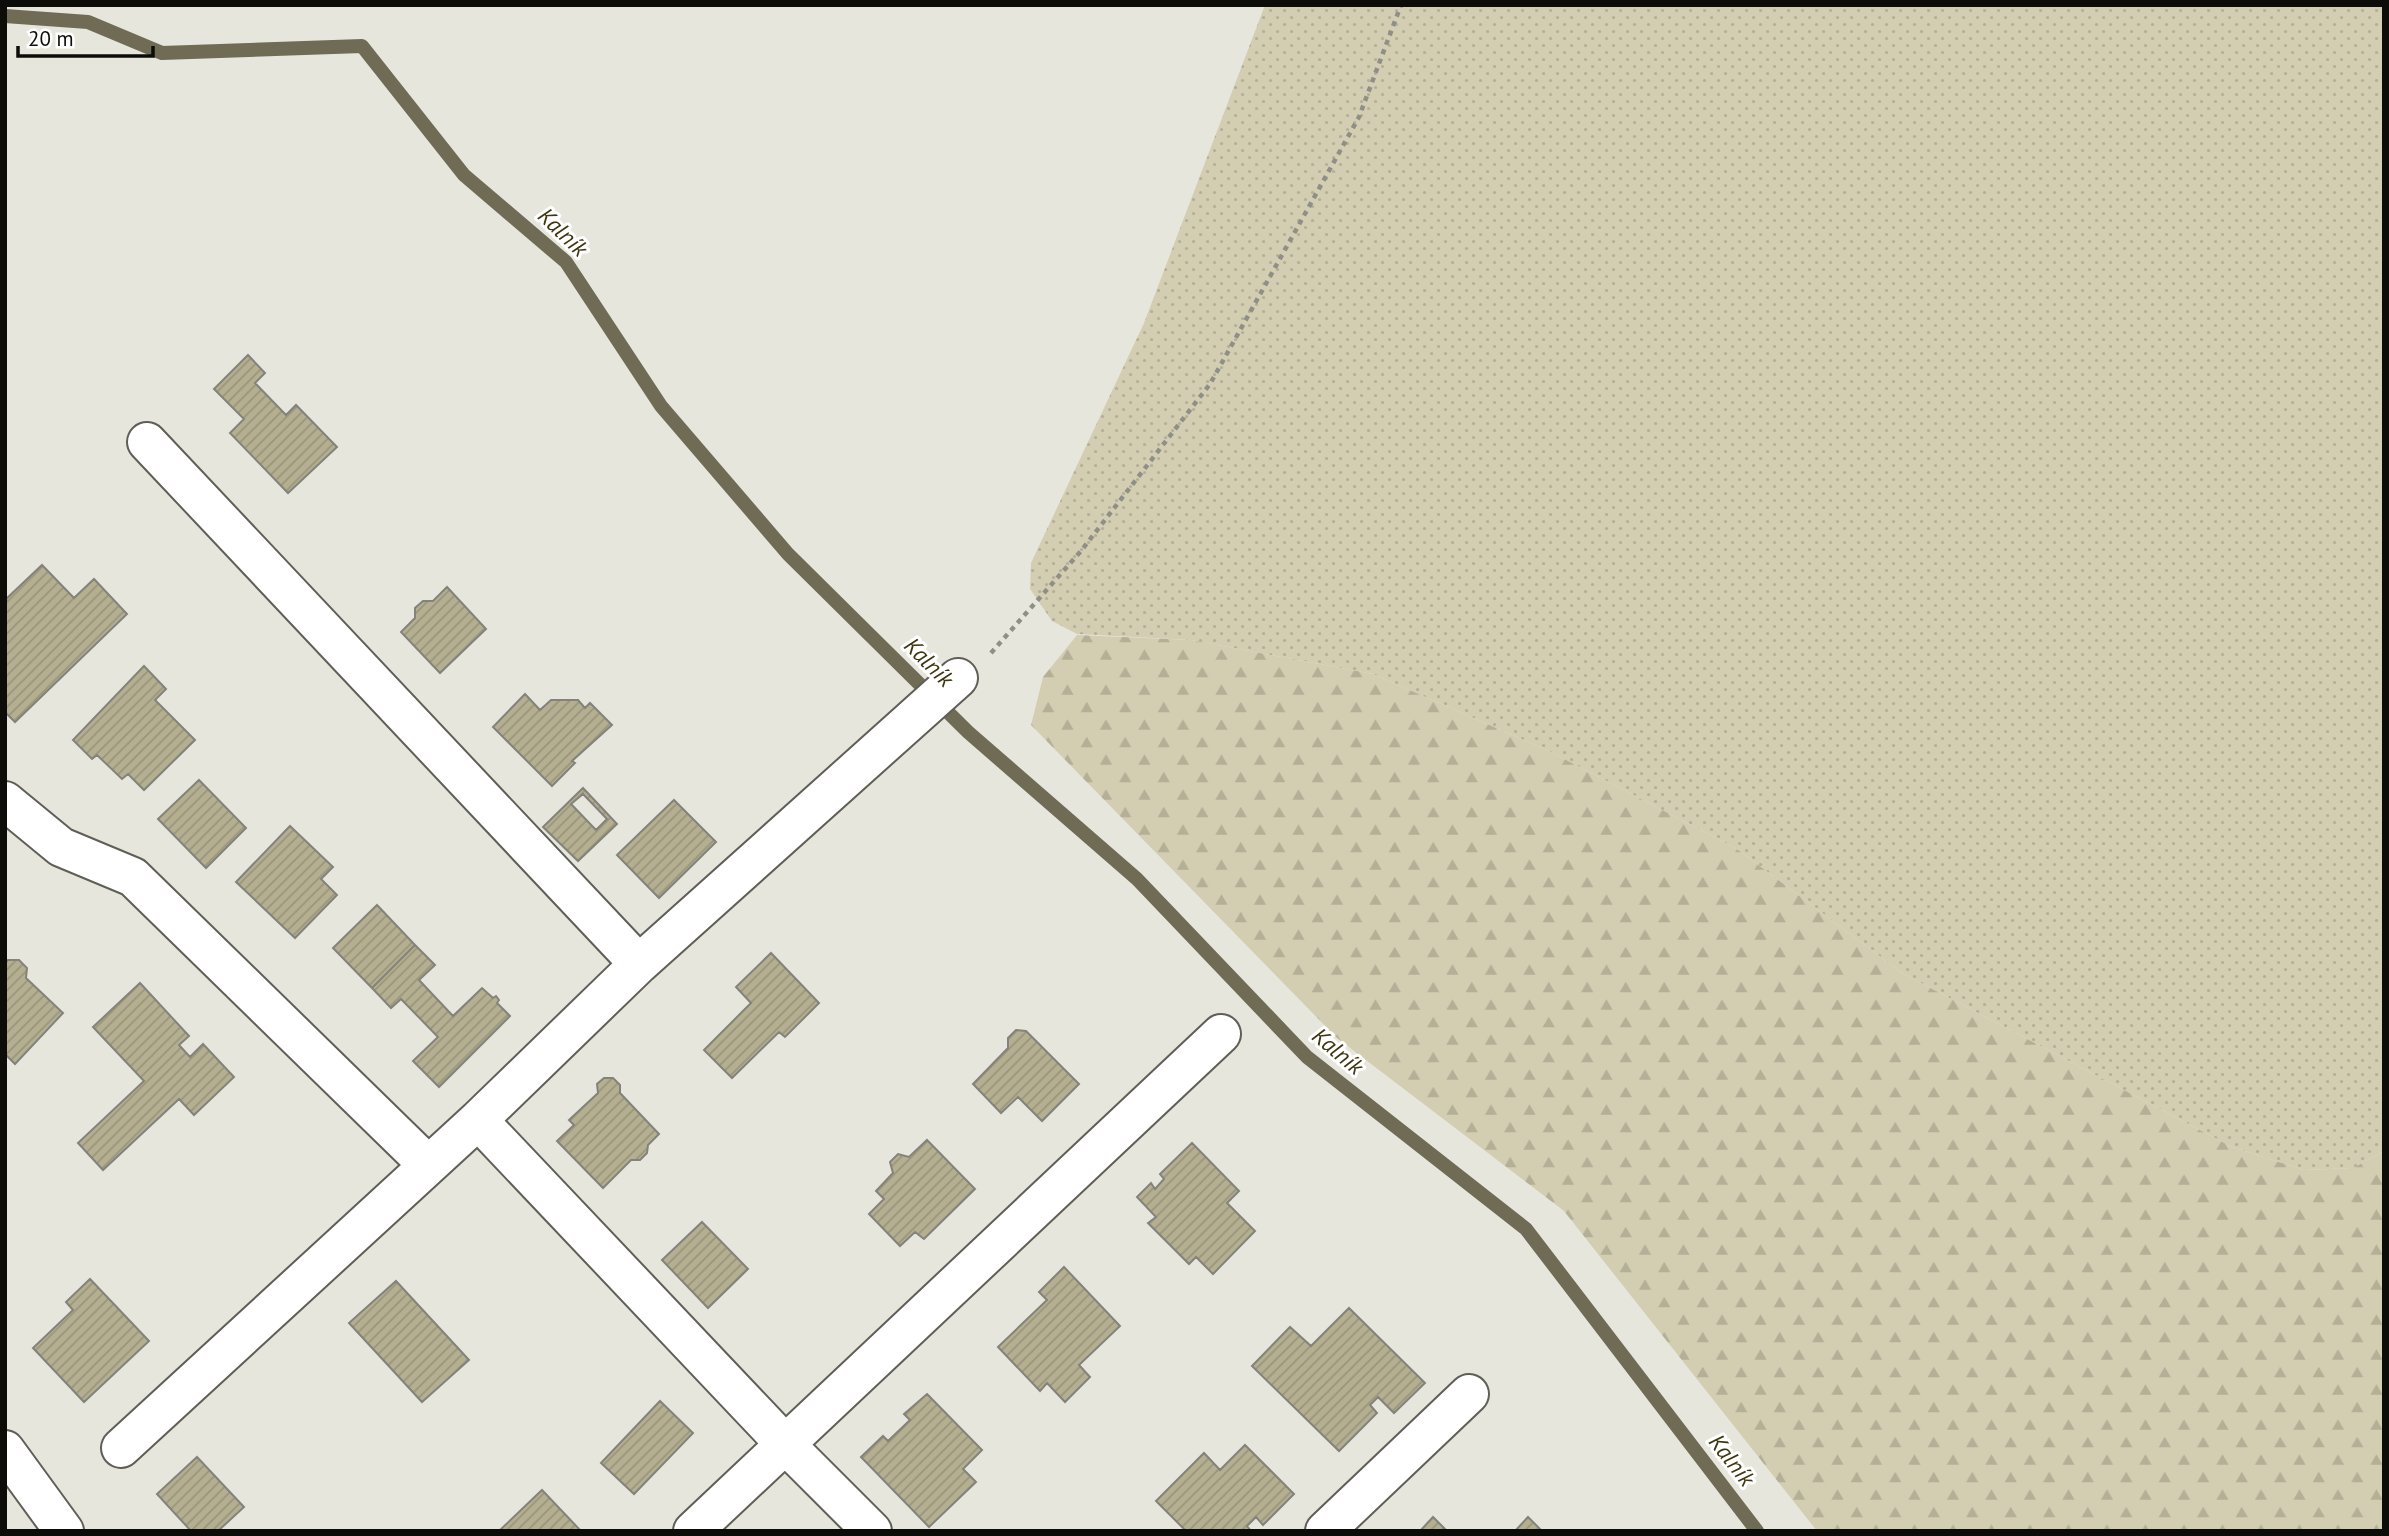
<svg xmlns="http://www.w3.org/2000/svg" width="2389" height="1536" font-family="'PT Sans',sans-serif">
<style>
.grass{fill:url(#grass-dots)}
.forest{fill:url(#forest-firs)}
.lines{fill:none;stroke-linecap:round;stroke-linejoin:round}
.stream{stroke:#6f6b55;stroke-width:14}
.building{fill:url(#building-hatch);stroke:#84837b;stroke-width:2;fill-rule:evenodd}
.minor-casing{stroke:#5f5e57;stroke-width:42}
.tertiary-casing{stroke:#5f5e57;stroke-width:42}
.path{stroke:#8f8f88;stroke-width:4.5;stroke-dasharray:5 5;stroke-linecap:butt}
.minor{stroke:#fff;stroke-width:38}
.tertiary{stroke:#fff;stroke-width:38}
.labels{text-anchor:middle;stroke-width:6;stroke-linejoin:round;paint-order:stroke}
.water-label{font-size:23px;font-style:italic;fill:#3d360e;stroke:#fff}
</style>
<defs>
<pattern id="grass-dots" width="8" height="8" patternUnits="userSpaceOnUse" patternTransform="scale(1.75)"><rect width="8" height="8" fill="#d3ceb1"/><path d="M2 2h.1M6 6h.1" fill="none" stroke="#b4b097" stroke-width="1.8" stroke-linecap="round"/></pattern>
<pattern id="forest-firs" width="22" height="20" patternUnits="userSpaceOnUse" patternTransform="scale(1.75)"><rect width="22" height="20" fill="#d3ceb1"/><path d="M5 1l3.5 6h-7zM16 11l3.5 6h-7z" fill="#b4b097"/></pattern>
<pattern id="building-hatch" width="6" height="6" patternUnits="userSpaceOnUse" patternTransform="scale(1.75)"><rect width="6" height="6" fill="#b4af90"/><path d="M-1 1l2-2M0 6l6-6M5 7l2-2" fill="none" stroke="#9a957b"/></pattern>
</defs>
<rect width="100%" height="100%" fill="#e7e6dd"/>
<path class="grass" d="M1265,5H2384V1151L2353,1168L2304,1170L2232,1147L1902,973L1737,849L1549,751L1373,674L1191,640L1077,634L1052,621L1030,589L1031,563L1144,323Z"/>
<path class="forest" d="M1077,635L1191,640L1373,674L1549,751L1737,849L1902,973L2232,1147L2304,1170L2353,1168L2384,1151V1531H1817L1564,1211L1337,1038L1031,725L1043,677Z"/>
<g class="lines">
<path class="stream" d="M5,16L88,22L162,53L362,46L464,175L566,262L661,406L788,554L968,732L1137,879L1307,1057L1526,1229L1757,1531"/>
</g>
<path class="building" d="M248,355L265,373L255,383L286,415L296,405L337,447L288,493L230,433L244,419L214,389Z
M42,565L74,598L94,579L127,614L15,722L5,712V600Z
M447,587L486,629L440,673L401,632L415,618V608L423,601H433Z
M144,666L166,689L155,700L195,740L144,790L128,774L122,779L97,755L92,759L73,740Z
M525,694L540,710L551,700H578L585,708L590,703L612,725L572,761L575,763L552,786L493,727Z
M199,780L246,828L206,868L158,819Z
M583,788L617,824L578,861L543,827ZM583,794L607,819L596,830L571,804Z
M674,800L716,842L659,898L617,855Z
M290,826L333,867L321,879L337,895L295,938L236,882Z
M377,905L415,945L372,988L333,948Z
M415,945L435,965L419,980L453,1016L482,988L493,998L496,996L499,1000L497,1003L510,1016L439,1087L413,1061L438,1037L401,999L391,1008L372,988Z
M771,953L819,1003L785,1037L779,1032L732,1078L704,1050L751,1003L736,987Z
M8,960H19L27,968L26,978L63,1013L15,1064L5,1054V963Z
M140,983L189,1036L179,1045L190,1057L203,1044L234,1077L194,1115L179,1099L103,1170L78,1143L144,1081L93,1027Z
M1016,1030L1026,1031L1079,1084L1042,1121L1018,1097L1001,1113L973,1084L1008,1048V1038Z
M604,1078H613L620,1085V1093L659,1134L648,1145L647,1153L640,1160H631L603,1188L557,1141L574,1125L569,1120L598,1093L597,1084Z
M927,1140L975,1189L924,1239L915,1232L900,1246L869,1214L884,1199L876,1191L893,1173L890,1162L898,1154L909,1157Z
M1192,1143L1239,1191L1227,1203L1255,1231L1213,1274L1196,1257L1189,1264L1148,1223L1156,1217L1137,1197L1151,1183L1155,1189L1164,1179L1160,1174Z
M702,1222L748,1269L708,1308L662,1260Z
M1064,1267L1120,1326L1079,1365L1090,1377L1065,1402L1047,1383L1040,1391L998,1347L1047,1300L1039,1292Z
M90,1279L149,1341L84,1402L33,1348L73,1310L66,1302Z
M396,1281L469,1360L422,1402L349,1323Z
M1349,1308L1425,1383L1394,1413L1378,1397L1370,1405L1377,1413L1339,1451L1252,1366L1290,1327L1311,1346Z
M927,1394L982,1450L963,1469L976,1482L929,1527L861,1457L883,1436L888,1441L910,1420L904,1414Z
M660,1401L693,1433L634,1494L601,1463Z
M1245,1445L1294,1494L1263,1525L1256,1517L1247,1526L1251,1531H1186L1156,1501L1204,1453L1220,1470Z
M197,1457L244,1507L218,1531H191L157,1494Z
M542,1490L581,1531H499Z
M1433,1517L1447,1531H1420Z
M1528,1517L1542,1531H1515Z"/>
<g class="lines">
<g class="minor-casing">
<path id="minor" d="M147,442L639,964
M5,801L61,847L133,877L428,1165
M478,1120L639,964L958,678
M121,1448L478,1120L786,1445L872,1531
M693,1531L1221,1034
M1325,1531L1469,1394"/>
</g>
<g class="tertiary-casing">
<path id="tertiary" d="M5,1450L64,1531"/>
</g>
<path class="path" d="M991,653L1081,551L1210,384L1359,117L1401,5"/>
<use href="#minor" class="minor"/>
<use href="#tertiary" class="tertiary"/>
</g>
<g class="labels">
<g class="water-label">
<text transform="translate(563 232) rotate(44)" y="8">Kalník</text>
<text transform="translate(929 662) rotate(45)" y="8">Kalník</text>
<text transform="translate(1338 1051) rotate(40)" y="8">Kalník</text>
<text transform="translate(1732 1460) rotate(52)" y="8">Kalník</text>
</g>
</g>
<rect width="2389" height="1536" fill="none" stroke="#0c0c09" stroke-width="14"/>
<path d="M18 46v10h135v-10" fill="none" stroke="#0c0c09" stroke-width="3.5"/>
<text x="28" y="46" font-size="21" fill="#0c0c09" stroke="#ffffff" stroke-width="5" paint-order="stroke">20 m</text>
</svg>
